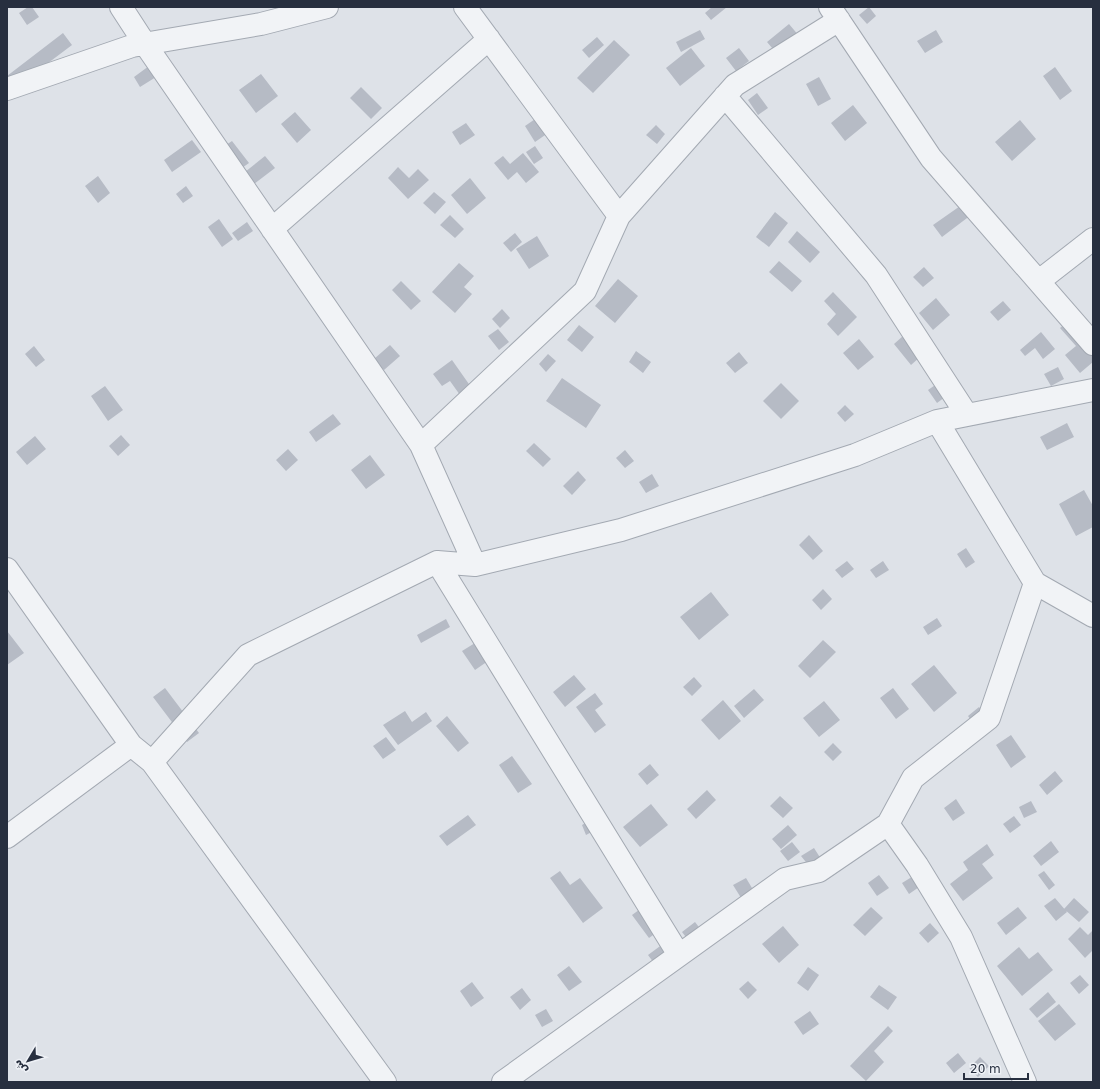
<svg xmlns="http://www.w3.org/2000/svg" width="1100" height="1089" font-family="'DejaVu Sans','Noto Sans Arabic',sans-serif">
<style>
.building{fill:#b6bbc5}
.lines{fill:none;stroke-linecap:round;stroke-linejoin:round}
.minor-casing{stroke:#a3a9b2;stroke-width:24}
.minor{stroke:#f1f3f6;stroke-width:22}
</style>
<rect width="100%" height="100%" fill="#dee2e8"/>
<path class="building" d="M28,7H32L39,17L27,25L19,13Z
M712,7H727L711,20L705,13Z
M869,7L876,16L867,24L859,15Z
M789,24L805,43L784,62L767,42Z
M700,30L705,39L681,52L676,42Z
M936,30L943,42L925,53L917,41Z
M63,33L72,45L7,94V76Z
M597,37L604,45L589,58L582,50Z
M614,40L630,55L593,93L577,78Z
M691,48L705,66L680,86L666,68Z
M739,48L749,61L736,71L726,58Z
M149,66L156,77L140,87L134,77Z
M1055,67L1072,91L1060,100L1043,76Z
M261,74L278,96L256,113L239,90Z
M819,77L831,99L818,106L806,84Z
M361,87L382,108L371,119L350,98Z
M757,93L768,108L758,115L748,100Z
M853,105L867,123L845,141L831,123Z
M295,112L311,130L297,143L281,124Z
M541,115L551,131L535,142L525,126Z
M1020,120L1036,139L1012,161L995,142Z
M466,123L475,135L460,145L452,132Z
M656,125L665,134L657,144L646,135Z
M192,140L201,152L172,172L164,160Z
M232,141L249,163L239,170L223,147Z
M535,146L543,158L534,164L526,152Z
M523,153L539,172L526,183L517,172L508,180L494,163L503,156L510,164Z
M265,156L275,168L254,184L245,172Z
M398,167L409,178L418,169L429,180L408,199L388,178Z
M98,176L110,193L98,203L85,186Z
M470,178L486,198L467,214L451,195Z
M186,186L193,196L183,203L176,194Z
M434,192L446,202L435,214L423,203Z
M963,204L971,215L942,237L933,225Z
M775,212L788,223L769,247L756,237Z
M450,215L464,229L455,238L440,225Z
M219,219L233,239L222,247L208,227Z
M247,222L253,231L238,241L232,233Z
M797,231L820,252L810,263L788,242Z
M515,233L522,242L511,252L503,243Z
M537,236L549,256L529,269L516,249Z
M779,261L802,281L792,292L769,272Z
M459,263L474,276L464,287L472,294L455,313L432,292Z
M924,267L934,278L923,287L913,277Z
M618,279L638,296L615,323L595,306Z
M401,281L421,301L411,310L392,290Z
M833,292L857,317L838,336L827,324L836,314L824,301Z
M936,298L950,315L933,330L919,313Z
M1003,301L1011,310L998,321L990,312Z
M502,309L510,318L500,328L492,319Z
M1070,320L1093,346V362L1080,373L1065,355L1076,346L1060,328Z
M579,325L594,337L582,352L567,340Z
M498,329L509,342L499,350L488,336Z
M1041,332L1055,349L1043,359L1035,348L1025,356L1020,350Z
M903,336L920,357L911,365L894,344Z
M859,339L874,357L858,370L843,353Z
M390,345L400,356L384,370L374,359Z
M34,346L45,360L36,367L25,354Z
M636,351L651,362L643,373L629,362Z
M739,352L748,363L735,373L726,363Z
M548,354L556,361L546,372L539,364Z
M452,360L471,387L460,395L450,381L442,386L433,374Z
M1058,367L1064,379L1051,386L1044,374Z
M562,378L601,405L586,428L546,401Z
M944,379L953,391L937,403L928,390Z
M781,383L799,401L781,419L763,401Z
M105,386L123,410L108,421L91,396Z
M845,405L854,414L845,422L837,413Z
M333,414L341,424L316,442L309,432Z
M1067,423L1074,437L1047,450L1040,437Z
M121,435L130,445L118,456L109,446Z
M35,436L46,449L27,465L16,452Z
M534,443L551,459L543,467L526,451Z
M288,449L298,460L286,471L276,460Z
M625,450L634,461L625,468L616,458Z
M370,455L385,475L366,489L351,470Z
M578,471L586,480L572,495L563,486Z
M652,474L659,486L646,493L639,482Z
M1084,490L1093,506V527L1076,536L1059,504Z
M809,535L823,551L813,560L799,545Z
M966,548L975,562L966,568L957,554Z
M847,561L854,569L842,578L835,570Z
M883,561L889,570L876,578L870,570Z
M823,589L832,599L821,610L812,600Z
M711,592L729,615L699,640L680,617Z
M937,618L942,626L928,635L923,627Z
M446,619L450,627L421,643L417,635Z
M7,631L24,653L7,665Z
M823,640L836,652L810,678L798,666Z
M475,643L488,661L475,670L462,651Z
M934,665L957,693L934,712L911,684Z
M574,675L586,689L565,707L553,692Z
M694,677L702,686L692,696L683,687Z
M165,688L199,733L187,742L153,697Z
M893,688L909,709L896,719L880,698Z
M754,689L764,700L744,718L734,706Z
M595,693L603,704L595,710L606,725L595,733L576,707Z
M723,700L741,721L719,740L701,720Z
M824,701L840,720L819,737L803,718Z
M979,707L993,725L981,734L968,716Z
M405,711L412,722L426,712L432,721L398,745L383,725Z
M447,716L469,743L458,752L436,726Z
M1011,735L1026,757L1011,768L996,745Z
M386,737L396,750L383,759L373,746Z
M833,743L842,752L833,761L824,752Z
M512,756L532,784L518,793L499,765Z
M650,764L659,775L647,785L638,774Z
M1055,771L1063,781L1047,795L1039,785Z
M707,790L716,800L696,819L687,809Z
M780,796L793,808L783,818L770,806Z
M956,799L965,813L953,821L944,808Z
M1031,801L1037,812L1024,818L1019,807Z
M651,804L668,825L640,847L623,827Z
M468,815L476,825L447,846L439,836Z
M1014,816L1021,825L1010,833L1003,824Z
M594,818L599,828L586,835L582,825Z
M788,825L797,835L781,849L772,839Z
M1051,841L1059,852L1041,866L1033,856Z
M792,842L800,852L788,861L780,851Z
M987,844L994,855L982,864L993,878L963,901L950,884L968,870L963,862Z
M814,848L821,859L810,867L801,856Z
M560,871L570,885L580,878L603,908L583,923L550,878Z
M1044,871L1055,885L1049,890L1038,875Z
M879,875L889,888L877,896L868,883Z
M915,875L922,885L909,894L902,883Z
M746,878L752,888L769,879L748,909L733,885Z
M1055,898L1067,912L1056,921L1044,906Z
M1074,898L1089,912L1079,922L1064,909Z
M643,907L660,930L649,938L632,915Z
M871,907L883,918L865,936L853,925Z
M1018,907L1027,918L1006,935L997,923Z
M695,922L705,935L692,945L682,932Z
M930,923L939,933L928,943L919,933Z
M783,926L799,945L779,963L762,944Z
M1080,927L1088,935L1093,930V950L1085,958L1068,939Z
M667,941L676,953L657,967L648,955Z
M1019,947L1029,959L1038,952L1053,970L1022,996L997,966Z
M569,966L582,982L569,991L557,975Z
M808,967L819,975L808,991L797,983Z
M1080,975L1089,985L1079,994L1070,983Z
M748,981L757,990L748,999L739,989Z
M472,982L484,998L471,1007L460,991Z
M879,985L897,997L888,1010L870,997Z
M522,988L531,1000L520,1010L510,997Z
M1048,992L1056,1002L1037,1018L1029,1009Z
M1059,1004L1076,1024L1055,1041L1038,1021Z
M546,1009L553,1021L542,1027L535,1015Z
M810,1011L819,1024L803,1035L794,1022Z
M888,1026L893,1031L874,1051L884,1062L866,1081L850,1066Z
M958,1053L966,1063L954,1073L946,1063Z
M980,1057L989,1066L978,1077L969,1068Z"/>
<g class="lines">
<g class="minor-casing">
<path id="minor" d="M121,7L145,44L421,445L475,565
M830,7L931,158L1093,344
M7,89L132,46L261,24L327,7
M725,96L876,275L967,415
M619,216L735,85L839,20
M272,229L489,39
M1039,281L1093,239
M937,421L1035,583L1093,616
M421,445L585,291L619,216L465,7
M437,562L679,955
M7,569L131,745L152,762L385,1082
M152,762L248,655L437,562L475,565L621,530L855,455L937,421L1093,390
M888,824L913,778L989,718L1035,583
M7,837L131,745
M503,1082L785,879L819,871L888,824L917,865L961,937L1025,1082"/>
</g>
<use href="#minor" class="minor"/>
</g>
<rect width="1100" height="1089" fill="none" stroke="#272f3f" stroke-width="16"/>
<g transform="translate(28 1061) rotate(232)" stroke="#eef1f6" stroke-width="3" paint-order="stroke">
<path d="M0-3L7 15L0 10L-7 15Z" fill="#272f3f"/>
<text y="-6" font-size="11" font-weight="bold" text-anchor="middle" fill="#272f3f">ش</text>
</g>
<path d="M964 1073v6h64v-6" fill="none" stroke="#272f3f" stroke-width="2"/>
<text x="970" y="1073" font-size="12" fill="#272f3f" stroke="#eef1f6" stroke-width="3" paint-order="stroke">20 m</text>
</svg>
